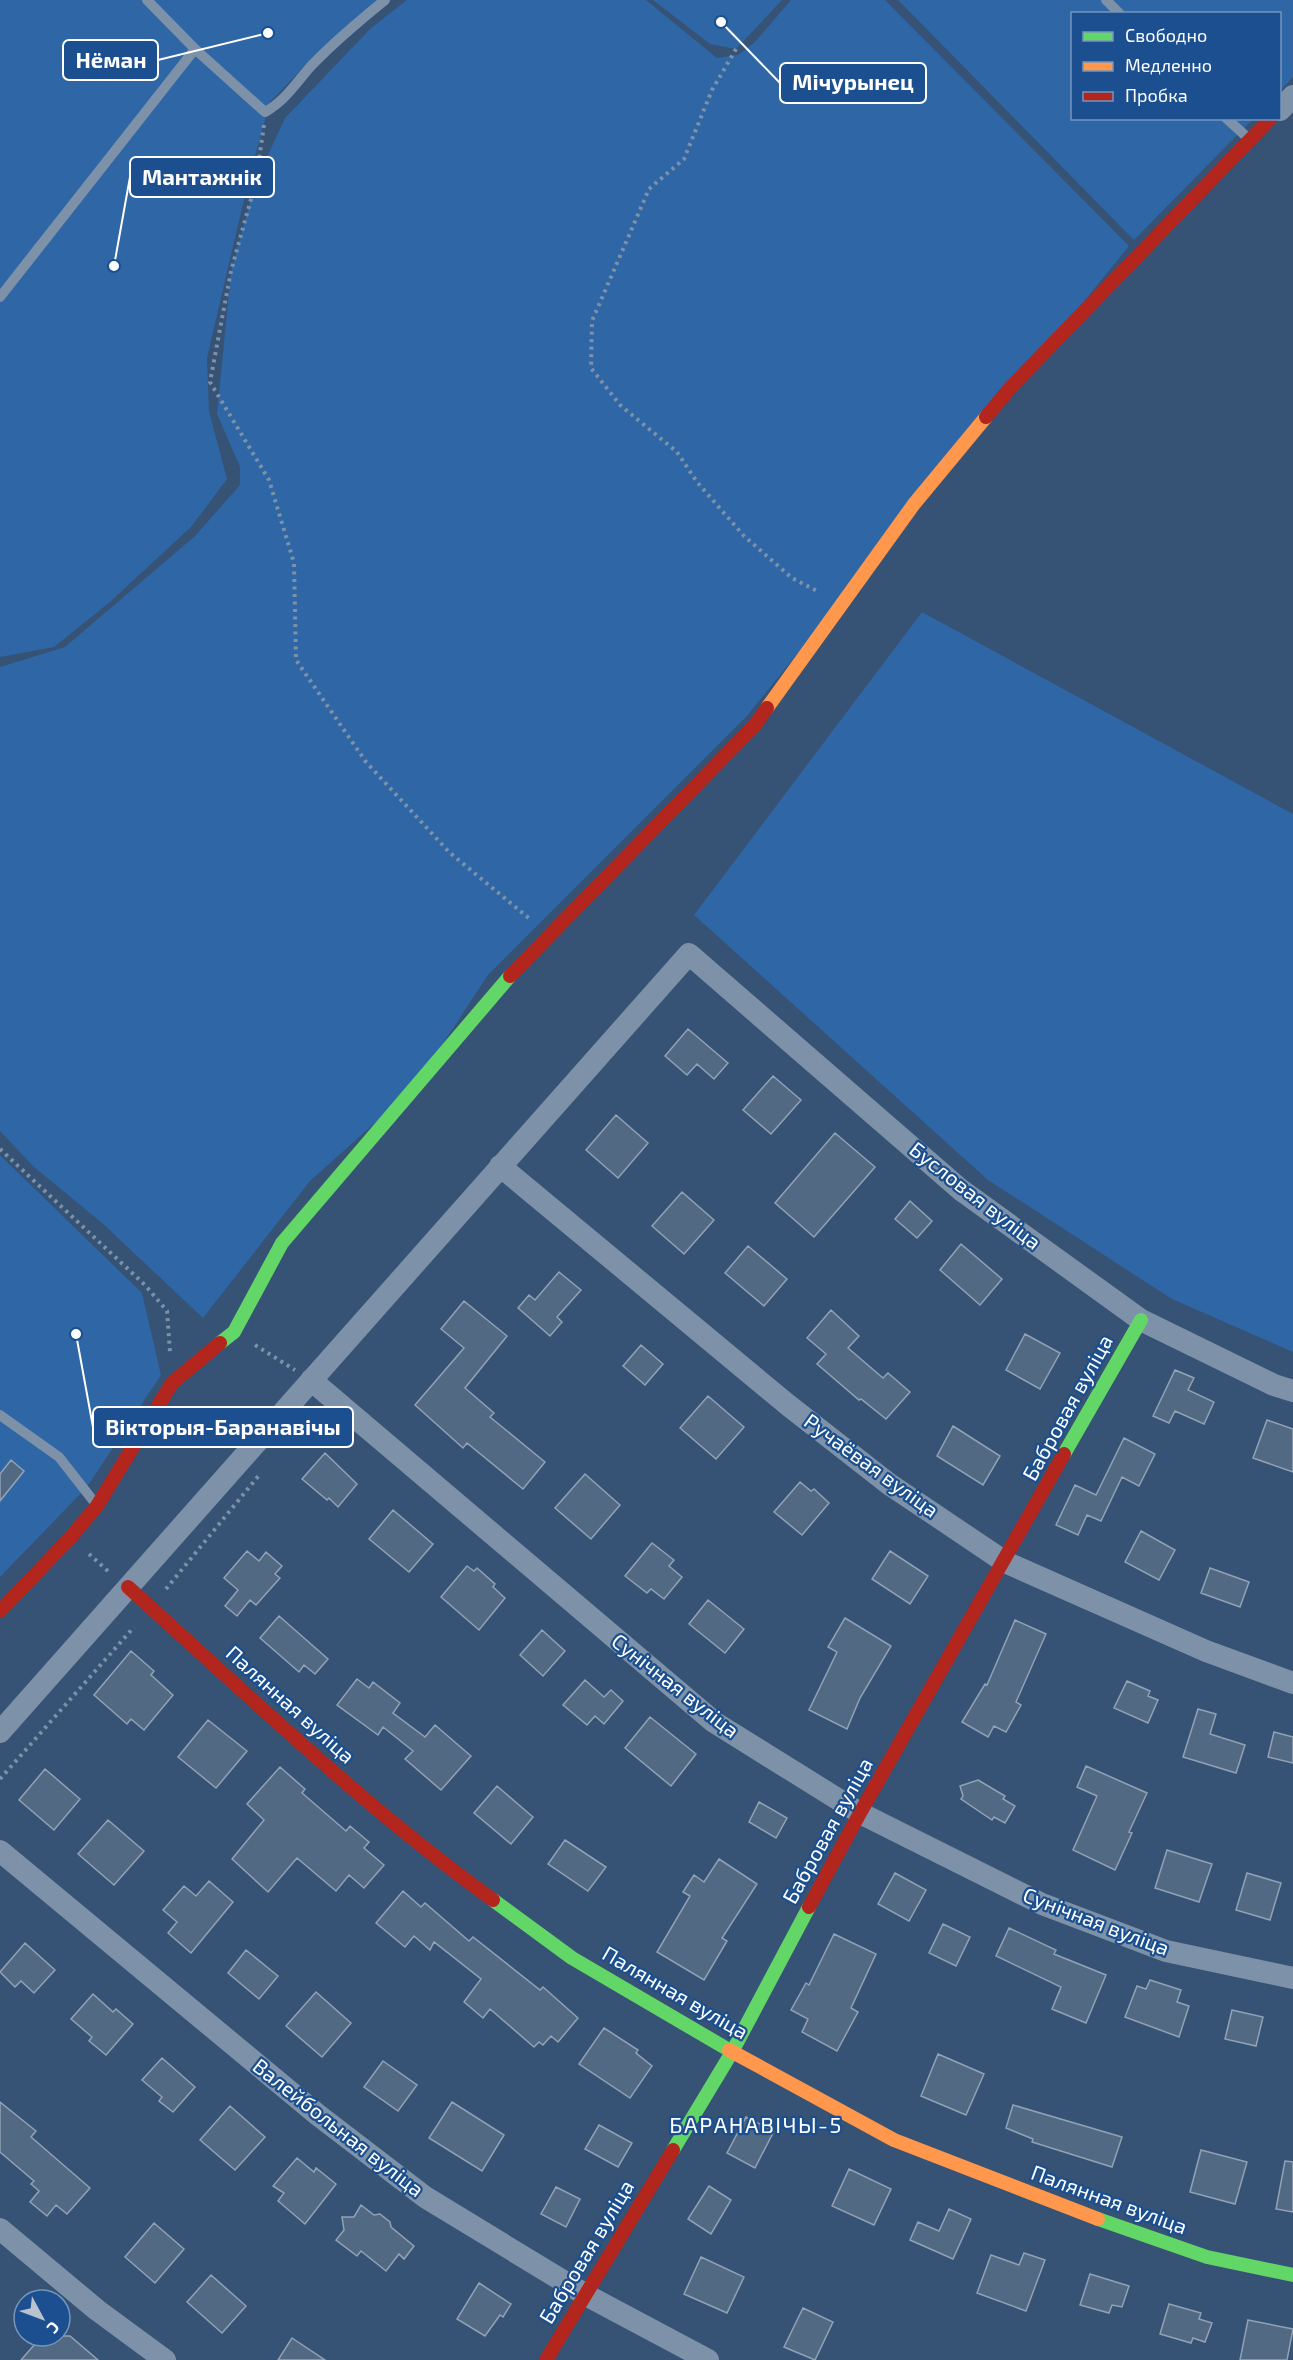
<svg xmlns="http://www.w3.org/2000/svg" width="1293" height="2360" font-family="'Exo 2',sans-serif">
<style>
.green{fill:#2f66a5}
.building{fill:#526984;stroke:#92a2b6;stroke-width:1.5}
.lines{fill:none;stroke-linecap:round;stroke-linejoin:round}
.path{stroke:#7d92a8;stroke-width:4;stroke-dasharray:3 4.5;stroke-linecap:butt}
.lane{stroke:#7d92a8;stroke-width:10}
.street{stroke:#7d92a8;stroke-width:22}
.fast{stroke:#63d668;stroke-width:14}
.slow{stroke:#ff974d;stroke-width:14}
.jam{stroke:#b3261e;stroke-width:14}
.labels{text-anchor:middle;stroke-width:4.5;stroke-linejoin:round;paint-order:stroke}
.street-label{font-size:21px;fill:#fff;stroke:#1b4f8f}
.neighbourhood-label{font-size:22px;letter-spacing:1.5px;fill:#fff;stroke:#1b4f8f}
.leader{fill:none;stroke:#fff;stroke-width:2}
.callout-dot{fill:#fff;stroke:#1b4f8f;stroke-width:2}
.callout{fill:#1b4f8f;stroke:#fff;stroke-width:2}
.callout-label{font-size:22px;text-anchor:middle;font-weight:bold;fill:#fff}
</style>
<rect width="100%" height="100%" fill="#365274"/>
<path class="green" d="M0,0H383L306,65L270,102L250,174L207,358L209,411L227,479L191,527L110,602L54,647L0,657Z
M407,0H646L717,58L738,55L755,42L791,0H885L1129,246L746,717L488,975L413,1089L310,1181L203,1318L102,1223L34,1167L0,1131V667L65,647L195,536L240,485V467L217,414L231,271L256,181L285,118L371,28Z
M653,0H782L736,49L710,44Z
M898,0H1293V77L1280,91V14H1072V118L1253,119L1134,240Z
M922,612L1293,814V1352L1172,1299L988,1180L694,915Z
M0,1155L142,1293L161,1375L87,1487L0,1577Z"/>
<path class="building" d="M688,1029L728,1063L714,1079L697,1064L687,1075L665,1056Z
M773,1076L801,1100L771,1134L743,1110Z
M616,1115L648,1143L618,1178L586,1150Z
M835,1133L875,1167L814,1237L775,1203Z
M682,1192L714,1220L684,1254L652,1226Z
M910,1201L932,1221L917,1238L895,1219Z
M961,1244L1002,1279L980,1305L940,1270Z
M748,1246L787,1279L764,1306L725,1273Z
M559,1272L581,1290L557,1317L562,1322L550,1336L518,1308L529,1295L535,1300Z
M464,1301L507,1336L465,1388L494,1413L490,1417L545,1462L523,1489L467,1443L463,1448L415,1405L464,1348L441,1329Z
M831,1310L859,1336L848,1348L883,1378L888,1373L910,1392L886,1419L861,1399L859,1400L817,1364L826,1354L807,1338Z
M1025,1334L1060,1353L1040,1389L1006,1370Z
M641,1345L663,1364L645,1385L623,1366Z
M1175,1370L1194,1378L1188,1390L1214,1402L1204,1424L1175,1411L1169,1423L1153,1416Z
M708,1396L744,1427L716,1459L680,1428Z
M1267,1420L1293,1429V1472L1253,1458Z
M953,1426L1000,1456L983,1485L937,1456Z
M1124,1438L1155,1454L1139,1486L1122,1477L1101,1521L1087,1515L1078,1535L1056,1525L1075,1485L1096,1495Z
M325,1453L357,1484L338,1507L329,1498L327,1500L302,1479Z
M11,1460L24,1471L0,1501V1474Z
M585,1474L620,1505L591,1539L555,1508Z
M800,1482L811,1491L814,1489L829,1503L802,1535L774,1512Z
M393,1510L433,1544L409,1572L369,1539Z
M1141,1531L1175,1550L1159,1580L1125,1562Z
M652,1543L674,1560L669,1566L682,1577L664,1599L651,1589L647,1593L625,1576Z
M247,1551L259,1561L266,1552L282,1566L275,1574L280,1578L256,1605L250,1600L237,1616L225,1606L238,1590L224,1578Z
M890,1551L928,1576L910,1604L872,1579Z
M467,1566L474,1571L477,1568L495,1584L493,1587L505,1598L479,1630L441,1597Z
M1210,1568L1249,1582L1240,1607L1201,1593Z
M708,1600L744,1629L725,1653L689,1624Z
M279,1616L328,1659L315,1674L304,1665L299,1672L260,1638Z
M845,1618L891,1646L860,1698L847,1729L809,1710L837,1652L828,1647Z
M1015,1620L1046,1634L1016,1702L1021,1705L1006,1732L994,1726L988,1737L962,1722L985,1684L987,1685Z
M542,1630L565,1651L543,1676L520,1655Z
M131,1651L154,1671L151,1675L173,1695L144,1730L131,1719L127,1724L94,1695Z
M357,1679L369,1688L373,1682L400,1703L393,1713L425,1737L435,1725L471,1756L441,1790L405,1759L413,1751L383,1727L378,1735L337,1705Z
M585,1680L604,1697L611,1690L623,1701L604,1724L595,1716L587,1725L563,1705Z
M1127,1681L1150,1691L1148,1696L1158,1700L1148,1723L1114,1708Z
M1198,1709L1216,1714L1210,1734L1245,1745L1236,1773L1183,1757Z
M650,1717L696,1754L671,1786L625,1748Z
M208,1720L247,1751L216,1788L178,1757Z
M1274,1732L1293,1737V1763L1268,1757Z
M1086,1766L1147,1793L1129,1832L1132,1833L1115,1870L1073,1850L1097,1796L1077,1787Z
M280,1767L305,1789L302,1793L346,1831L350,1826L369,1842L364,1848L384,1865L364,1888L349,1875L336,1891L297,1858L268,1892L232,1859L264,1820L247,1804Z
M45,1769L80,1799L54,1830L19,1800Z
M978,1780L1005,1796L1003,1799L1015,1806L1005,1823L994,1817L992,1820L961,1799L963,1796L960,1786Z
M497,1786L533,1817L511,1844L474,1813Z
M759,1802L787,1818L776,1838L749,1822Z
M108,1820L144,1851L114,1885L78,1854Z
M565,1840L606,1867L588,1891L548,1864Z
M1167,1850L1212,1864L1199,1902L1155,1888Z
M719,1859L757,1884L722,1938L727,1941L704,1980L657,1952L690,1896L683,1892L694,1875L704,1882Z
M895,1873L926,1890L909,1921L878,1904Z
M1247,1873L1281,1883L1270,1920L1236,1910Z
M209,1881L233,1902L191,1953L168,1933L177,1922L163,1910L184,1886L196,1896Z
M403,1891L421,1907L425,1903L469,1941L473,1937L540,1990L543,1987L578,2018L558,2042L551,2036L543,2045L539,2042L534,2047L490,2009L483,2018L464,2002L481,1979L434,1942L430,1950L414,1936L405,1947L376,1923Z
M943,1924L970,1937L956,1966L929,1953Z
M1009,1928L1056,1950L1054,1954L1106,1975L1086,2023L1052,2009L1061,1987L996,1956Z
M834,1934L876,1954L851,2008L858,2012L837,2051L802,2032L808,2019L791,2010L806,1983L809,1985Z
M25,1943L55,1970L34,1993L21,1981L15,1987L0,1972Z
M246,1950L278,1976L259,1999L228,1973Z
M1150,1980L1181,1990L1177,2002L1189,2006L1179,2037L1125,2017L1137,1986L1146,1989Z
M316,1992L351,2023L322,2057L286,2026Z
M93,1994L113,2012L116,2009L133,2024L106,2055L89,2041L92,2037L71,2019Z
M1232,2010L1263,2017L1256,2046L1225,2039Z
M604,2028L638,2050L636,2053L652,2066L630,2098L579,2064Z
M938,2054L984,2074L966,2115L921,2096Z
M162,2058L195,2087L173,2112L159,2101L162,2097L142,2080Z
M383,2061L417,2085L398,2111L364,2087Z
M0,2102L36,2131L31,2137L90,2188L67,2214L56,2205L47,2216L30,2202L39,2191L31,2184L34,2181L0,2152Z
M452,2102L504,2135L482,2171L429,2138Z
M1013,2105L1122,2137L1112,2167L1032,2142L1033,2139L1006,2128Z
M230,2106L265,2137L235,2170L200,2140Z
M746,2117L774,2131L755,2168L727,2153Z
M599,2125L632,2143L618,2167L585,2149Z
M1201,2150L1247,2162L1235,2204L1190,2192Z
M297,2158L314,2172L316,2168L336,2184L305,2224L278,2201L284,2193L273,2186Z
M1285,2161L1293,2162V2212L1276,2209Z
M849,2169L891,2189L874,2225L832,2206Z
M709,2186L731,2200L711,2234L688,2219Z
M556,2187L580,2199L566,2227L541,2214Z
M361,2205L374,2215L380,2214L390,2222L391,2227L414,2246L404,2259L399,2254L386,2271L361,2251L357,2256L336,2240L344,2230L342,2217H354Z
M949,2209L971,2219L953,2259L910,2240L918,2222L939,2231Z
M154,2223L184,2249L155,2283L125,2257Z
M1024,2253L1045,2260L1026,2311L977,2293L991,2255L1019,2265Z
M701,2257L744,2277L727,2313L684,2294Z
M1090,2274L1129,2286L1122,2307L1112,2305L1109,2313L1080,2305Z
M211,2275L246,2306L222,2333L187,2302Z
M479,2283L511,2304L503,2317L500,2315L485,2336L457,2319Z
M1169,2304L1201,2313L1199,2319L1212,2323L1205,2342L1193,2338L1191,2343L1160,2334Z
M803,2308L833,2322L815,2360L784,2347Z
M1248,2320L1293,2329L1287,2360H1240Z
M42,2336H70L98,2360H21Z
M292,2338L325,2360H278Z"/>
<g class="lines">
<path class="path" d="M736,49L712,90L684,159L649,189L592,321L591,368L620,405L677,452L697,482L744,536L792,578L819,592
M264,125L256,181L231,271L210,382L269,480L294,563L296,660L366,762L449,852L531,920
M0,1149L145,1285L167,1311L170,1352
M255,1345L295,1370
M89,1554L110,1573
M166,1589L260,1474
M0,1779L134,1627"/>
<path class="lane" d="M147,0L195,49L265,112C285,101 296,83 311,66C334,42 359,21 385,0
M1106,0L1120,14
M1226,118L1248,138
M0,297L195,49
M0,1415L59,1457L95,1503"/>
<path class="street" d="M1280,110L1293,96
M500,1166L788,1405L889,1484L1005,1562L1206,1651L1293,1683
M311,1380L714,1722L860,1813L1042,1904L1166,1951L1293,1978
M0,1732L689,954L961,1190L1141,1320L1274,1385L1293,1391
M0,1851L318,2115L425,2197L586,2295L708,2360
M0,2229L97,2310L165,2360"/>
<path class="fast" d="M220,1343L234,1332L282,1243L510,976
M1064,1454L1141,1320
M493,1900L572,1958L729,2050
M673,2150L732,2052L809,1907
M1098,2219L1207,2257L1293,2275"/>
<path class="slow" d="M767,708L914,504L986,417
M729,2050L894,2140L1098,2219"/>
<path class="jam" d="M986,417L1011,387L1271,118
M510,976L755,725L767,708
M128,1587C247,1694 363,1806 493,1900
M0,1611L70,1538L97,1506L172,1383L220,1343
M809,1907L860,1813L1064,1454
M546,2360L673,2150"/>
</g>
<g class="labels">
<g class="street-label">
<text transform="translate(975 1196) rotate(38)" y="7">Бусловая вуліца</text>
<text transform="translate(1068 1408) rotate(-61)" y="7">Бабровая вуліца</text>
<text transform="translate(871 1466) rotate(36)" y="7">Ручаёвая вуліца</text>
<text transform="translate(675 1686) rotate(38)" y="7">Сунічная вуліца</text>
<text transform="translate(290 1705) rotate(42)" y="7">Палянная вуліца</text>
<text transform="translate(828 1831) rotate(-61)" y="7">Бабровая вуліца</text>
<text transform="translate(1096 1922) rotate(21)" y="7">Сунічная вуліца</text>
<text transform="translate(675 1993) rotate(30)" y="7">Палянная вуліца</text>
<text transform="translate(338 2128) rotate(38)" y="7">Валейбольная вуліца</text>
<text transform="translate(1109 2200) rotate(20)" y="7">Палянная вуліца</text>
<text transform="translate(587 2252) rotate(-59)" y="7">Бабровая вуліца</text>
</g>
<g class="neighbourhood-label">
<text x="756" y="2133">БАРАНАВІЧЫ-5</text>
</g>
</g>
<path class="leader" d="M268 33L158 60M721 22L780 83M114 266L130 177M76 1334L93 1427"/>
<g class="callout-dot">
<circle cx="268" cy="33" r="6"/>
<circle cx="721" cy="22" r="6"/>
<circle cx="114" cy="266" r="6"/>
<circle cx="76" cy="1334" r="6"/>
</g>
<g class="callout">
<rect x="63" y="40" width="95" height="40" rx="6"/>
<rect x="780" y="63" width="146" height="40" rx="6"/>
<rect x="130" y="157" width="144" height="40" rx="6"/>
<rect x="93" y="1407" width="260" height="40" rx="6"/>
</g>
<g class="callout-label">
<text x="111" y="68">Нёман</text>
<text x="853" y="90">Мічурынец</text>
<text x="202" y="185">Мантажнік</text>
<text x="223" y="1435">Вікторыя-Баранавічы</text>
</g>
<rect x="1071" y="12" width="210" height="108" fill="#1b4f8f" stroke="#7695bc" stroke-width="1.5"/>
<rect x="1083" y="32" width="30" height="9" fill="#63d668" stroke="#7695bc" stroke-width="1.5"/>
<text x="1125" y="42" font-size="18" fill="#ffffff">Свободно</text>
<rect x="1083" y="62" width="30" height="9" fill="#ff974d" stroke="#7695bc" stroke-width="1.5"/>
<text x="1125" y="72" font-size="18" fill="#ffffff">Медленно</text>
<rect x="1083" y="92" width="30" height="9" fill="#b3261e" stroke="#7695bc" stroke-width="1.5"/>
<text x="1125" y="102" font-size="18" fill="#ffffff">Пробка</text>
<g transform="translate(42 2318) rotate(131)"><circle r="28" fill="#1b4f8f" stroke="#7695bc" stroke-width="1.5"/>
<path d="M0-4.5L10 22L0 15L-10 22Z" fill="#b9c2ce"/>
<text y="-9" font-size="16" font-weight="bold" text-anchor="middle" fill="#ffffff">С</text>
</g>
</svg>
